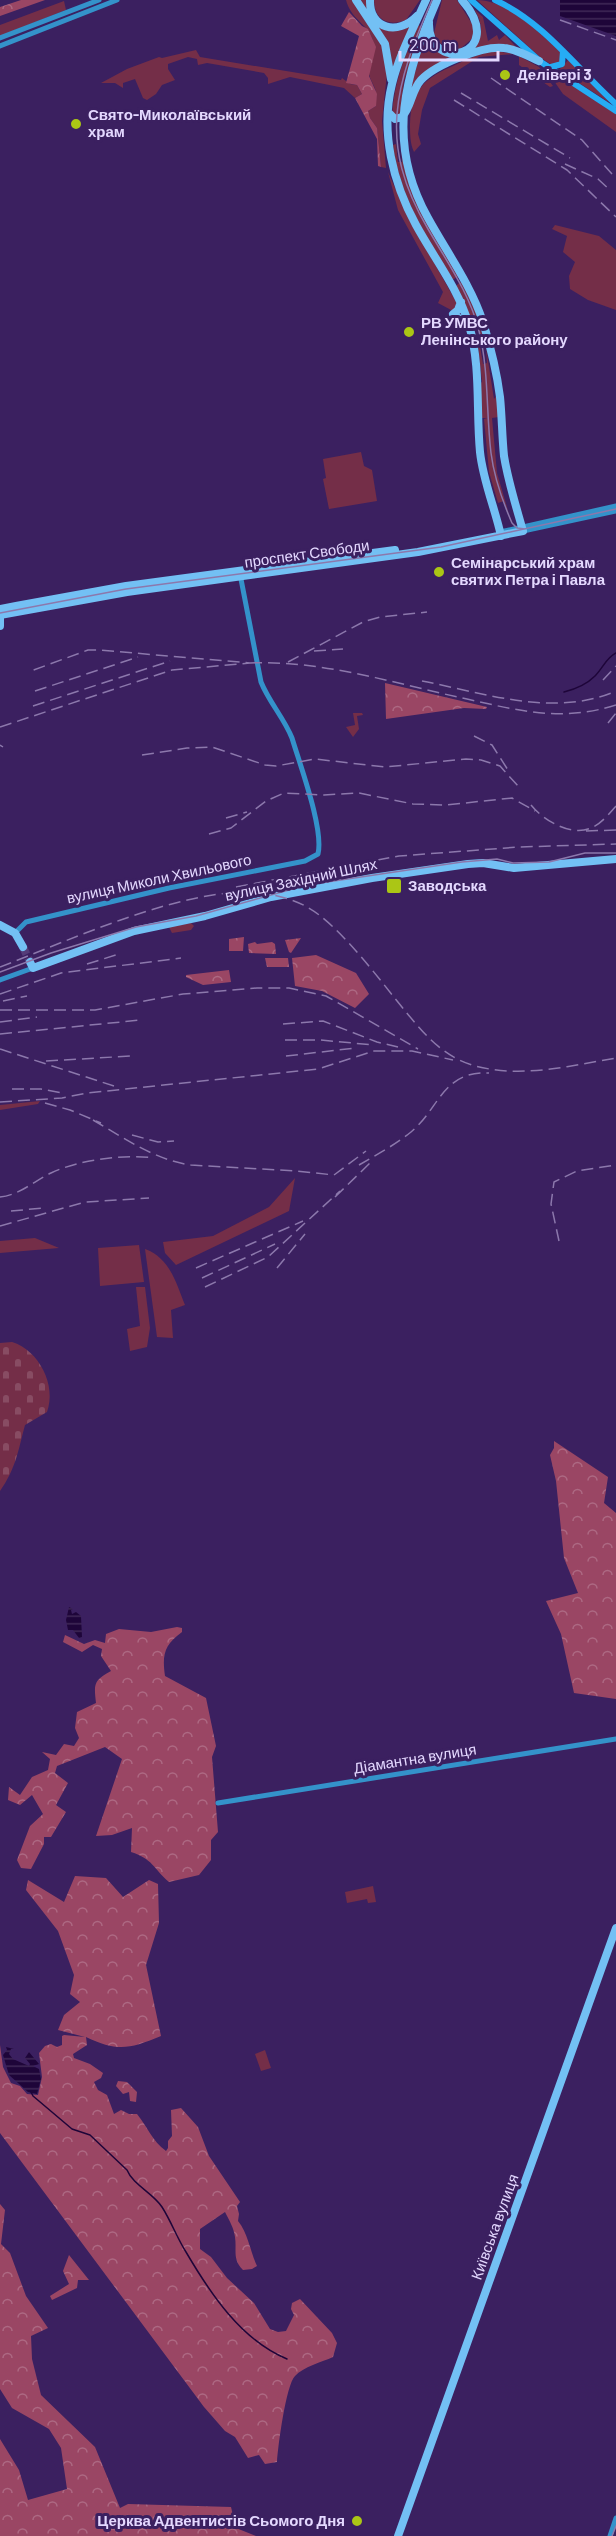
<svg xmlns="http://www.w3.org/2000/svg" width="616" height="2536" font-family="Barlow,sans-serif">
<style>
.grass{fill:#742e48}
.forest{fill:url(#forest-crowns)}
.cemetery{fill:url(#cemetery-stones)}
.water{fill:url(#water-rules)}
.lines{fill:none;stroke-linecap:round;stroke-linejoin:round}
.stream{stroke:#1e0539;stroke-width:1.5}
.highway-tunnel{stroke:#543c78;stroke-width:8;stroke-dasharray:8 4;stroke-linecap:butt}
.secondary{stroke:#3492ca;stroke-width:5}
.primary{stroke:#26acf4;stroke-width:6}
.highway{stroke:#73c0f4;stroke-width:8}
.tram{stroke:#8c78ac;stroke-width:1.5}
.rail{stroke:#8c78ac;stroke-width:1.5;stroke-dasharray:12 6;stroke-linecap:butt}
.poi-dot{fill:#abc615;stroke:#3b2060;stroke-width:2}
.labels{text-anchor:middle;stroke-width:6;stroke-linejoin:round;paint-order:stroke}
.poi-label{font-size:15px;font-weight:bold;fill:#e4d8ff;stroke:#3b2060;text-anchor:start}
.street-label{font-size:15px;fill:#e4d8ff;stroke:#3b2060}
</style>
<defs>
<pattern id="forest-crowns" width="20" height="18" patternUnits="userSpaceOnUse" patternTransform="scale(1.5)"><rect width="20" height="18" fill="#9a4664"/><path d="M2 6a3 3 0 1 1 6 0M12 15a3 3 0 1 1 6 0" fill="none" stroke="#ad6983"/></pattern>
<pattern id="cemetery-stones" width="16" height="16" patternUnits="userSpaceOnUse" patternTransform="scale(1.5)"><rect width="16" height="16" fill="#742e48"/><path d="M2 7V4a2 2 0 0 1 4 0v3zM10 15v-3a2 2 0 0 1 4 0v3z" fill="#884c63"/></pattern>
<pattern id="water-rules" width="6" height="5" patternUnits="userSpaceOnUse" patternTransform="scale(1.5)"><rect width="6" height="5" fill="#1e0539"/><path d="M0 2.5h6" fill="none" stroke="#3f2957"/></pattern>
</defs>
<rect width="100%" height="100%" fill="#3b2060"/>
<path class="grass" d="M346,0H352L382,45L387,73L382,121L386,168L381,167L377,128L370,118L368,111L376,106C375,102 377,96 376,93C375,84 368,79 369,70C370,59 377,49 372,38C366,23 351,19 346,0Z
M359,0H367V3L389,30H402L410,26L393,70L390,51Z
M374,0H420L406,20C389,27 374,20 374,0Z
M442,0H457L474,27L473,38L460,49C446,50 439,45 434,33Z
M477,0C507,0 539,32 560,52V62L552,65L541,58Z
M64,1L66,10L0,36V25Z
M474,9L483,17L488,41L497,35L499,40L505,35L519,50L469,52C484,39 484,25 474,9Z
M418,25L422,27L404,81L400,115H392C394,82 405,55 418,25Z
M427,32L429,38L457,57L429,71L407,99Z
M196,50L200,57L341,80L342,78L350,84L357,85L362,94L355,98L344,88L290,77L268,84V78L264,73L207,63L198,65L197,59L188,57L168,64V69L175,80L162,85L156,94L147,100L143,98L135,79L123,83V88L115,83H101L127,69L159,57L162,58Z
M495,51L514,54L479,57L430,88L422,110L418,134L421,144L414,152C410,144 410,133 410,124C411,89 425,78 455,65C468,59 480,53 495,51Z
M519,56L539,67L553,86L550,87L519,65Z
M568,60L610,103L559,70Z
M545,68L616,114V132L563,94Z
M396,144L398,162H402L401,144L404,163L459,276L452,280C427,237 399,196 393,145Z
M388,172L408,217L458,305L453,311L438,303L443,292L398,210Z
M555,225L599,236L616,250V310L588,300L570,289L569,276L575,262L563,252L567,236L552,229Z
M460,282L462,283L476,312L485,344L482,343L478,326L473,327L456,286Z
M478,346H480L483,364L487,363L486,348L494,399L497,395L499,417L492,418L497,473L509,514L504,501L498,503L489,472L484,419L487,418H480L479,384L482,382Z
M361,452L364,466L372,470L377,501L329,509L323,479L326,478L323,459Z
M353,713H362L363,715L357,716L359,729L353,737L346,727L355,725Z
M191,923L194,926L191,930L172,933L169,927Z
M40,1101L38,1104L0,1110V1105Z
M295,1178L289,1211L176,1265L165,1253L163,1242L213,1236L269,1207Z
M35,1238L59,1248L0,1253V1241Z
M139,1245L144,1282L100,1286L98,1248Z
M145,1249C170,1258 176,1283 185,1305L171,1310L173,1338L157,1337Z
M136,1287H145L150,1328L147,1347L130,1351L127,1329L140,1326Z
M373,1886L376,1902L368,1903L367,1899L347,1903L345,1892Z
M265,2050L271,2068L261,2071L255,2054Z"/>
<path class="forest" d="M21,0H45L0,16V7Z
M349,12L362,26L368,29L376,47L369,76L377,94L376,106L368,111L370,118L377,128L381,167L378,166L377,139L355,98L362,94L357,85L346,83L359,36L341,26Z
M385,683L487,707L486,709L464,708L386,719Z
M244,937L243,951H229V939Z
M301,938L291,953L289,952L285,940Z
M255,942L257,944L272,942L275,944L276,954L249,953L248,944Z
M316,955L356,973L369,994L355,1008L322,991L295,986L292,958Z
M265,958H288L289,967H267Z
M229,970L231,982L203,985L186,977V975Z
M554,1441L608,1477L604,1503L616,1513V1699L574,1693L561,1634L546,1601L578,1593L564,1558L556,1481L550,1455L554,1448Z
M177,1627L182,1628V1632C164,1645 162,1655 165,1676L206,1698L216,1746L212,1757L218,1832L211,1840V1860L199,1875L169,1882C153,1868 153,1859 131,1852L132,1828L112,1835L96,1836L122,1759L105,1747L57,1766L55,1773L68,1783L56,1805L66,1812L51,1837H44V1844L31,1869L21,1868L17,1860L30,1826L43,1814L32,1795L20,1805L8,1800L9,1787L20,1795L32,1777L48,1770L50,1759L42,1752L56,1755L64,1744L74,1746L79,1738L75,1728L77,1712L96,1703C94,1684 93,1681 111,1671L101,1656L102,1649L93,1645L82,1652L63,1642L65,1635L84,1644L95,1640L105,1643L106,1634L119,1629L151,1632Z
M75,1876L106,1878L123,1897L149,1880L158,1884L159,1923L146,1965L161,2036C129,2049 118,2052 86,2037L87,2045L73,2054L74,2058L90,2064L103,2073L101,2078L94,2082L98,2090L107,2095L114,2114L121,2110L129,2114H137C147,2126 152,2141 166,2151L168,2148V2141L172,2136L171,2110L181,2108L198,2127L209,2156L240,2202L237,2206L239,2214L238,2221C248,2233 250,2251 257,2266L252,2269L243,2270C232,2259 237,2250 235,2237C234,2228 229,2220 225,2212L200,2229V2249L211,2257L227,2278L254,2303L270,2329L278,2332L286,2331L294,2315L291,2309L292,2303L300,2299L332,2333L337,2343L333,2357C322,2362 303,2367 295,2376C286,2385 278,2446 277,2462L265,2464L259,2455L248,2458L235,2437L225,2431L204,2407L0,2133V2045L3,2067L11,2083L20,2086L27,2094L38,2095L42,2077L39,2053L45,2046L51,2044L57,2047L62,2045V2036L64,2035L85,2037L58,2030L64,2015L80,2002L70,1994L74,1975L58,1931L26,1890L28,1880L64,1902Z
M118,2081L127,2082L137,2092L136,2102L130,2101L129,2092L123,2094L116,2086Z
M0,2204L5,2210L1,2244L10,2253L26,2296L48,2328L31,2336L32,2359L41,2395L95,2447L120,2508L128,2504L231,2507L236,2528L256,2536H0V2439L19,2470L28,2500L67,2489L61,2448L49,2429L12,2408L0,2389Z
M69,2255L89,2280H78L77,2288L52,2300L50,2296L69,2284L63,2271Z"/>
<path class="cemetery" d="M12,1342C39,1350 57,1386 47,1412L25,1425C18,1451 16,1468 0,1491V1343Z"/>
<path class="water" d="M560,0H616V36L560,16Z
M69,1607L73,1609L71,1610L72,1614L76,1612L81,1616L82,1637L79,1638L73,1630H68L66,1620Z
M6,2047L14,2049H11L9,2054L13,2059L29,2066L30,2064L25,2058L29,2052L39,2064L33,2066L39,2069L41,2079L37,2094L28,2092L9,2075L3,2055L7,2050Z"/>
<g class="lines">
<path class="stream" d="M564,692C576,689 586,685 595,676C603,668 606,658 616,653
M31,2092L33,2096L72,2129L90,2135L127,2170C133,2185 153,2193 162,2207C171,2221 177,2238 186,2252C210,2293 241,2340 287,2359"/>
<path class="highway-tunnel" d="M23,947L30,962"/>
<path class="secondary" d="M0,38L99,0
M0,46L117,0
M523,531L616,511
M500,532L616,506
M15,933L26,922L169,888L305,861L318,854C324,829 300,765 292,738C284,718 269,702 261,682L240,574
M0,980L33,968
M218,1803L616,1739
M610,2536L616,2518"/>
<path class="primary" d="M471,0L541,62L616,111
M495,0C545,23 576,68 616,104
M551,67L562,64L563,51"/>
<path class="highway" d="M356,0L385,44L391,79
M370,0C369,29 398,36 417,16
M426,0C414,27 399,55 392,84C380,132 393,183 416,225C434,258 458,288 469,325C481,366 476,410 480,452C483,481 495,508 501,536
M429,22C427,76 510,55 462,0
M388,112L395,119L402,117C412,106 411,91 421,80C435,65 483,45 504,48C516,49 528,56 539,61
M461,302L458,310L453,314L469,325
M0,615L127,592L418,552L523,531C516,506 508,481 504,456C502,436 502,417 500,397C497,373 490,345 483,322C471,285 446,251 428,218C385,141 405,75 437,0
M0,626V609L16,606L126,586L395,550
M0,925L15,933L23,947
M30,962L33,968L134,931L205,916L271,897L372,878L468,864L483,863L514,868L616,859
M398,2536L616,1928"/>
<path class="tram" d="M432,0C395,85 377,143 428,229C447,262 470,294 479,331C489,371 486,412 491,453C494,477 502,500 512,523L517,528L525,529
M0,613L126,589L441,547L616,509
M0,972L51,953L136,927L196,916L307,885L462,862L497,859L513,863L549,862L585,853H616
M612,2536L616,2526"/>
<path class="rail" d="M560,20L616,40
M491,78L582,140L612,174
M461,93L570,158
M454,100L567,170L616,217
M565,164L598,179L611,191
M314,651L343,649
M288,662L363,622L380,617L427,612
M250,663C324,660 396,684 467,699C520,711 562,722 616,705
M603,680L616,666
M422,681C484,693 555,718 616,691
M35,691L138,657
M33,706L170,661
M608,723L616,713
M0,727L172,670L250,663L99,650H88L31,671
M474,736L492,745L508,770
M0,745L3,747
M142,755L187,748L212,747L265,765L276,766L315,759L385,767L466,759L481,760L500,766L518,786
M531,805C543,820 571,837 591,828C601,824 609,814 616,806
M226,818L247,812
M586,831L616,830
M209,834L231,828L266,801L284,793L324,795L359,793L413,804L446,805L512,798L535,811
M236,887L399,856L519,847L616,844
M87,964L119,954
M0,967C68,941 188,885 260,893C276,895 293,899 307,907C339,924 382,983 406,1012C425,1035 443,1056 472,1065C519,1079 569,1066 616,1058
M0,994L61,973L181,958
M3,1001L27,996
M0,1010H95L183,994L257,988H289L326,996L418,1049
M0,1022L37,1017
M283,1024L323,1021L377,1042L398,1047
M0,1034L141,1020
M285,1040H320L374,1045
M0,1049L114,1086
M286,1056L356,1048
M46,1061L131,1056
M12,1089H41L63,1093
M0,1102L62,1098L87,1093L318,1069L374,1051H412L453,1060
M45,1103L70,1110L101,1123
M93,1120C124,1138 155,1160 191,1165L296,1171L334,1175L366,1151
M132,1135L158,1142L174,1141
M359,1165C376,1155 395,1145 411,1132C440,1108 442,1071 489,1073
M0,1197C20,1195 34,1181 51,1173C78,1160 124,1154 154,1158
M335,1197L370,1163
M11,1211L43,1208
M0,1226L85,1202L149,1198
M559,1241L551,1204L554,1182L577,1171L616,1165
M196,1268L303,1221
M277,1268L305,1234
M202,1278L275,1244
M205,1287L268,1257L340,1191"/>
</g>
<g class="poi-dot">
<circle cx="505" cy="75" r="6"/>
<circle cx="76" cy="124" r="6"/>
<circle cx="409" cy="332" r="6"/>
<circle cx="439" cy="572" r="6"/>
<rect x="386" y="878" width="16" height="16" rx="3"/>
<circle cx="357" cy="2521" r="6"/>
</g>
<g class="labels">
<g class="poi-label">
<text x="517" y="80">Делівері 3</text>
<text x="88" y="120">Свято-Миколаївський<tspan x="88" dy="17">храм</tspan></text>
<text x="421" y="328">РВ УМВС<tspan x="421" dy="17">Ленінського району</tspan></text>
<text x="451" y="568">Семінарський храм<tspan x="451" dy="17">святих Петра і Павла</tspan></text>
<text x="408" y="891">Заводська</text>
<text x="345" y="2526" text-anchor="end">Церква Адвентистів Сьомого Дня</text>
</g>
<g class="street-label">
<text transform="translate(307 554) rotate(-8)" y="5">проспект Свободи</text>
<text transform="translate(159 879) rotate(-12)" y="5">вулиця Миколи Хвильового</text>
<text transform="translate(301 880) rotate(-12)" y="5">вулиця Західний Шлях</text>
<text transform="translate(415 1759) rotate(-9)" y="5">Діамантна вулиця</text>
<text transform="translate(495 2227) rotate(-70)" y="5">Київська вулиця</text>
</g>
</g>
<path d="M400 51v9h98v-9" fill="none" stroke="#e4d8ff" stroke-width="3"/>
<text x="409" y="51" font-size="18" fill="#e4d8ff" stroke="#3b2060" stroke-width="4.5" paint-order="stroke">200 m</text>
</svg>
